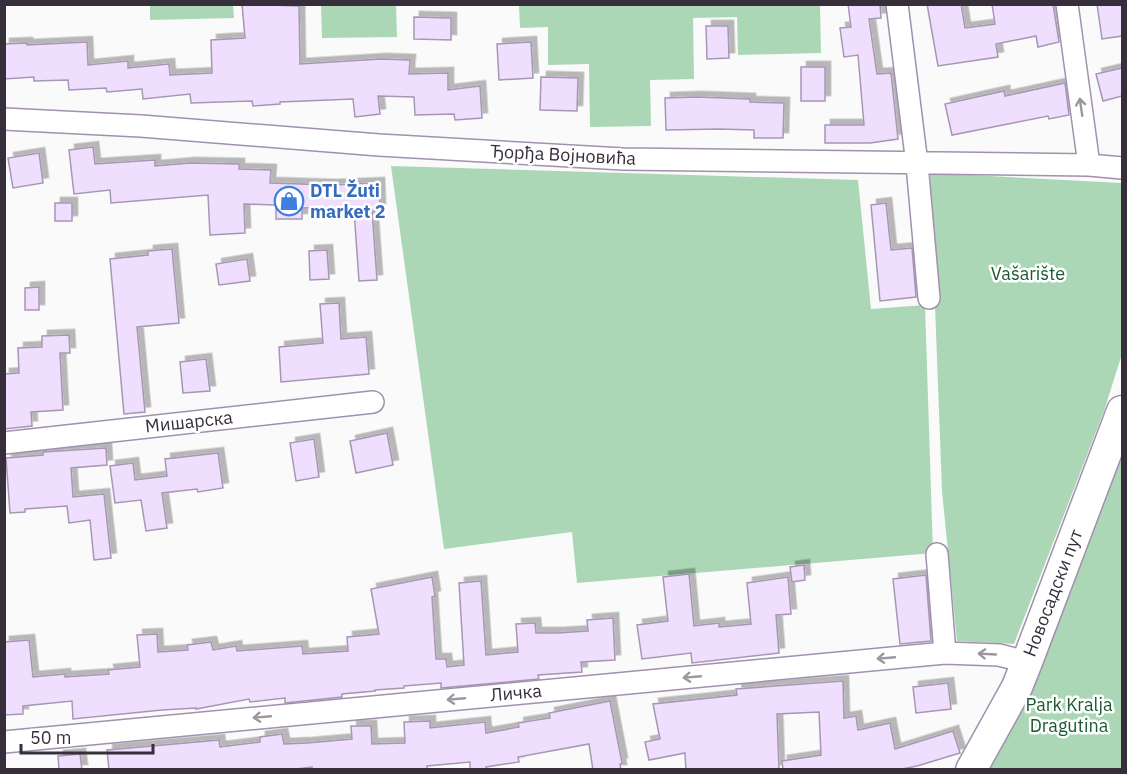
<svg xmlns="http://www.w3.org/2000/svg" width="1127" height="774" font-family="'IBM Plex Sans',sans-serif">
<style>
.green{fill:#abd7b7}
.building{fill:#f0defe;stroke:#a796b4;stroke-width:1.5;filter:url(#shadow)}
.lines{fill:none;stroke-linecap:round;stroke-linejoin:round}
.street-casing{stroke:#a290ae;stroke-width:24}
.secondary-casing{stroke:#a290ae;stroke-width:33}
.street{stroke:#fff;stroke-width:21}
.secondary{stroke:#fff;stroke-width:30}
.oneway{stroke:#9a979d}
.labels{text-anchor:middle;stroke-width:5;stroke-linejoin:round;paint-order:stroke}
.street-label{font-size:18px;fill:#362f3b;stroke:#fff}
.shop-label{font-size:18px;font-weight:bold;fill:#366cbe;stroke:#fff;text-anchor:start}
.park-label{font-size:18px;fill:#1a5933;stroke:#fff}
</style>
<defs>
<filter id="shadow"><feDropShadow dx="5.5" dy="-5.5" stdDeviation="0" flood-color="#0004"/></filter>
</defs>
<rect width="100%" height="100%" fill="#fafafa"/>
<path class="green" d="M150,5H233L234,18L150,20Z
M321,5H396L397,37L322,38Z
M519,5H820L821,53L738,55L737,17L693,18L694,79L650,80L651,126L590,127L589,64L548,65V27L520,28Z
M391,166L858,180L871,309L925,305L933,553L577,583L572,532L444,549Z
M930,173L1122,183V354L1104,411L1014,644L957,641L942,491Z
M1122,444V769L978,770Z"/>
<path class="building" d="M242,4L299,6L300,64L381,59L410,60L409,74L448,73V90L480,86L482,118L455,120L454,114L415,115L414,97L378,96L380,114L355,117L353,99L280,102V104L253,106L252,101L191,103L190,94L143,99L142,89L107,92L106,88L69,90L68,80L34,81V77L4,79V44L27,43V45L87,42L88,65L128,61V68L169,64L170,75L212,73L211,40L245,38Z
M848,4H880L881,18L869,19L877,74L891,73L898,139L870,143H825V125H864L858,55L844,57L840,28L851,27Z
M927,4H961L965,28L995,24L992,4H1053L1059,42L1038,47L1036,36L996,44L998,57L938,66Z
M1097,4H1122V36L1102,39Z
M414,17L451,18V40L414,39Z
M706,26H728L729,58L707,59Z
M531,42L533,78L499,80L497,44Z
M801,67H825V101H801Z
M1122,68V96L1103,101L1096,74Z
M541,77L578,78L577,111L540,110Z
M1065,83L1069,115L1049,119L1048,116L952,135L945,104L1004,91L1005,96Z
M697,97L750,99V102L784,103L783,138H754V130L719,129L666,130L665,98Z
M93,147L95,164L155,160V166L190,163L239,164V169L271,170L270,183L331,185L379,183L380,209L372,210L377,280L359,281L354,210L351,211V207L302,208V219H276V205L244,204L245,233L210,235L208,195L111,203L110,190L74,194L69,150Z
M39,153L43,183L13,188L8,158Z
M55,203H72V221H55Z
M886,203L891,250L912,248L916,297L880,301L871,205Z
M172,249L179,323L137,327L145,412L124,414L110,259L148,255V251Z
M327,250L329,279L310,280L309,251Z
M247,259L250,281L219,285L216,264Z
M39,287V310H25V288Z
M339,303L341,339L366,337L369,374L281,382L279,347L323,343L320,304Z
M69,335L70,353H60L63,410L31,412L32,426L4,429V374L19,373L18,348L42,347V336Z
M206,359L210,391L183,393L180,362Z
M387,433L393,465L356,473L350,441Z
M314,439L319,477L296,481L290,443Z
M106,448L107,465L71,468L73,497L104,494L111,558L94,560L90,520L69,523L67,506L25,509V512L10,513L6,458L43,455V452Z
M218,453L223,488L198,492L197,489L162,493L167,528L146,531L141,500L115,503L110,466L133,463L135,480L167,476L165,459Z
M804,565L805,580L792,582L790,567Z
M689,574L694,626L719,623V627L751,624L747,583L788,577L791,614L776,615L779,653L692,663L691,653L642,659L637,625L668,621L663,577Z
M926,575L931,641L900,644L893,579Z
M432,577L435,596L432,597L436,659H446L447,667L464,665L459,583L481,581L486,655L518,652L516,624L535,623L536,633H557L588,631L587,620L613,618L615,660L581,662L582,672L538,675L539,679L441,688V683L404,686V688L375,690V691L342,694V697L285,703V698L250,702L249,699L196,709V708L162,710L73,719L72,701L23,706V714L4,715V642L29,640L33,677L65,674V677L109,674L108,670L140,667L137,635L157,634L158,652L188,650L187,645L211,642L213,650L236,646L237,651L302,646L303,654L348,651L347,637L379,634L371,589Z
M843,681L844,718L856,716L858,730L890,723L895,749L953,731L960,753L917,766L897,770H783L782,761L821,755L819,712L777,714L779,770H686L685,753L649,760L645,742L660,739L653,704L737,695L736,689Z
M948,683L951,709L916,713L913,687Z
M610,701L622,763L620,764L621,770H593L589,744L518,757L519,762L486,767V770H470V762L427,766V770H312V767L287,770H109L107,750L219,740L220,747L260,742V737L282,734L284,744L307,743L352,739L351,726H371L372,744L405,743L404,722L430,721V728L485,722L486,733L519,727L518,723L550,718L549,713Z
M80,754L82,770H59L58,756Z"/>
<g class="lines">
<g class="street-casing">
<path id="street" d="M897,4L917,164L929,298
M1067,4L1089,165
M4,119L141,126L379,145L623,159L1089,165L1122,168
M4,443L373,402
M937,554L945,653
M4,742L945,653L999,655L1027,662"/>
</g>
<g class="secondary-casing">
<path id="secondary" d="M971,770L1017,687L1027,662L1122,411"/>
</g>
<use href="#street" class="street"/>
<use href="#secondary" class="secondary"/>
</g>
<defs><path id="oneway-shaft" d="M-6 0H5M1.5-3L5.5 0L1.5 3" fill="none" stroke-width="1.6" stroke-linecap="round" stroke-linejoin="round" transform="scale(1.5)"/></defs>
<g class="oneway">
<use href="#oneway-shaft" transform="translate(1081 107) rotate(-98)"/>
<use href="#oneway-shaft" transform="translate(987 654) rotate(-177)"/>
<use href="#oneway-shaft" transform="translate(886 658) rotate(175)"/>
<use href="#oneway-shaft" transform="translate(692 677) rotate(175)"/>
<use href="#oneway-shaft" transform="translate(456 699) rotate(175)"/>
<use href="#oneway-shaft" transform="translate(262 717) rotate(175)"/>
</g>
<defs>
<g id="shop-ring" transform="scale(1.5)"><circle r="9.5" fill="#fff" stroke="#3f7fe0" stroke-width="1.5"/><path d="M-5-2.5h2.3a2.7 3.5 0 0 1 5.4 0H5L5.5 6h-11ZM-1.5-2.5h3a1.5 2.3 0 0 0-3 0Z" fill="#3f7fe0"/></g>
</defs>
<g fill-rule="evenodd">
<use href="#shop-ring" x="289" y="201"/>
</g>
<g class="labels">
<g class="street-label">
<text transform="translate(563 155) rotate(3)" y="6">Ђорђа Војновића</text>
<text transform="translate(189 422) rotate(-6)" y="6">Мишарска</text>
<text transform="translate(1053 593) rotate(-69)" y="6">Новосадски пут</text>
<text transform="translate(516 693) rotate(-5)" y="6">Личка</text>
</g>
<g class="shop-label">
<text x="310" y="197">DTL Žuti<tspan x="310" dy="21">market 2</tspan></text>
</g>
<g class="park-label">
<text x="1028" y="280">Vašarište</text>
<text x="1069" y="711">Park Kralja<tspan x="1069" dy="21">Dragutina</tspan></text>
</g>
</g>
<rect width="1127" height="774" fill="none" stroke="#362f3b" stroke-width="12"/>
<path d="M21 744v9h132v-9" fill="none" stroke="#362f3b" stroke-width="3"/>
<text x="30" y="744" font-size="18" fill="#362f3b" stroke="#ffffff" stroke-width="4.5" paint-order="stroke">50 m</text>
</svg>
